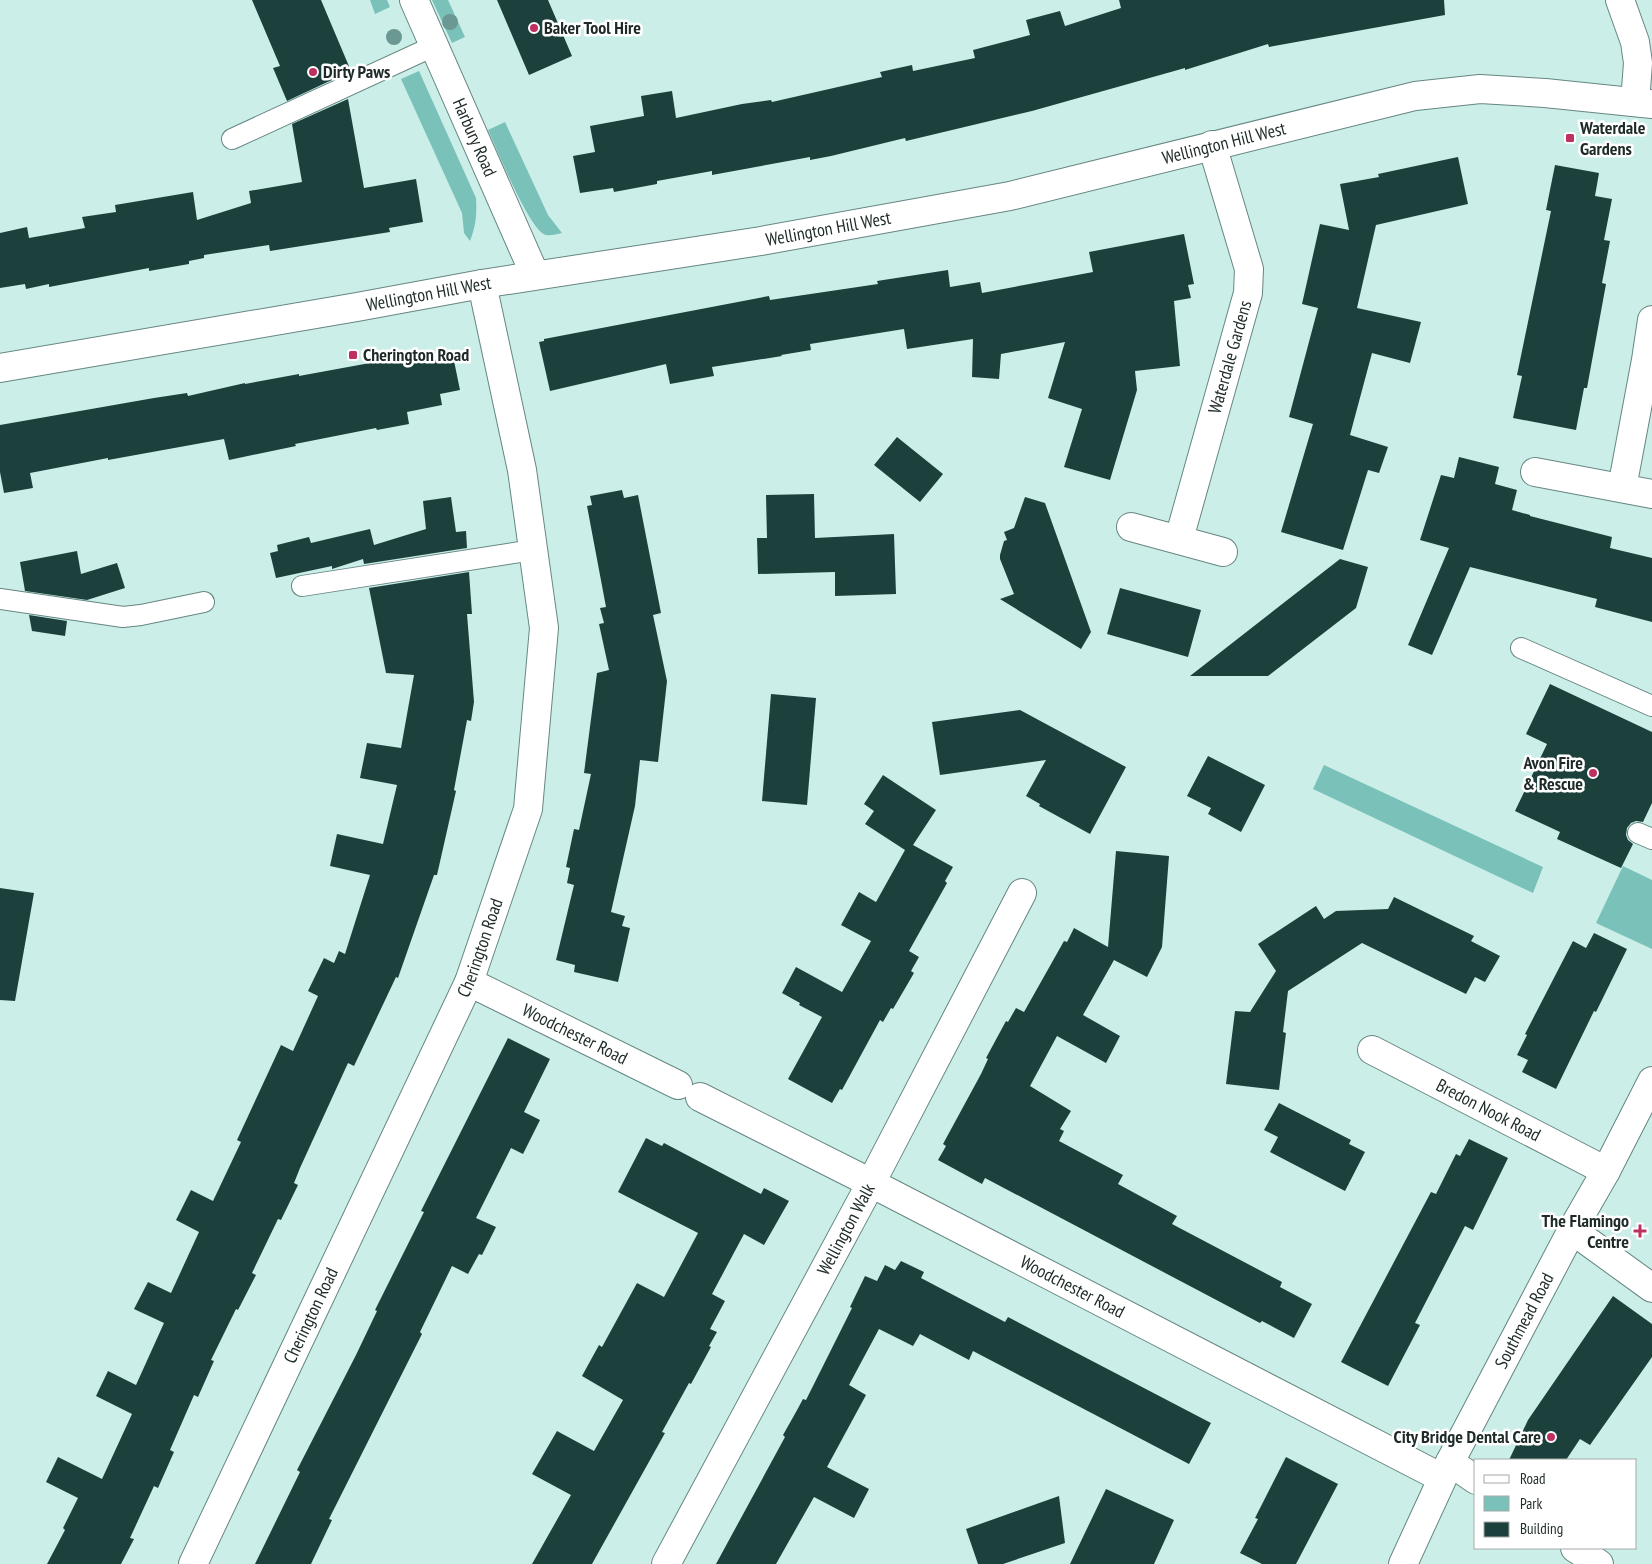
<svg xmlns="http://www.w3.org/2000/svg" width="1652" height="1564" font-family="'PT Sans Narrow',sans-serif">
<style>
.green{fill:#7ac2b9}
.building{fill:#1c413d}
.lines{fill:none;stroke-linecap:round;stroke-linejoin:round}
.lane-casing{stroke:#668682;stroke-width:22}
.street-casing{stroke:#668682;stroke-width:30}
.secondary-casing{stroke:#668682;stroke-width:30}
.lane{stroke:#fff;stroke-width:20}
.street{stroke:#fff;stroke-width:28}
.secondary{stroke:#fff;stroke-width:28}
.tree{fill:#6c9893}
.poi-dot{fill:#be305f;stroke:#fff;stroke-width:2}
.labels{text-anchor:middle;stroke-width:5;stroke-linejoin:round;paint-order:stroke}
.poi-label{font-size:18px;font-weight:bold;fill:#1d2a28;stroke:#fff;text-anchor:start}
.street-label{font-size:18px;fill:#1d2a28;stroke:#fff}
</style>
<rect width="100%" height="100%" fill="#cbeee9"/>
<path class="green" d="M370,0H387L390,7L375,14Z
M432,0H448L465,37L452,43Z
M419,71L476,198C477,214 476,226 470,241L464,233L462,213L401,79Z
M505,122L548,215L562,233C557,234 550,236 546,235C530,232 496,147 488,130Z
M1324,765L1543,867L1533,893L1313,789Z
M1623,866L1652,880V949L1596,923Z"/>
<path class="building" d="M252,0H321L351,71L287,101L273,68L280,66Z
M497,0H548L572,56L529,75Z
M1119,0H1444L1445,15L1269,47L1268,44L1185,70V68L1032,111L906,141L905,138L831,156L810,160V157L712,175V171L657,181V184L614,192L613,188L580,193L573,156L595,152L590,126L644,116L641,96L672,91L676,118L742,104L771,100L772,102L882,77L880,72L912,65L913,71L975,58L973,50L1030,35L1026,20L1060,11L1065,26L1121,8Z
M348,99L364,188L416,179L423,222L389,228L390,232L270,251L269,245L204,255V258L189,261V264L149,271V268L49,287V284L26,289L25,284L0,288V233L27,227L29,238L85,228L82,217L116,212L115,205L193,192L197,220L251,203L249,191L302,182L292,124Z
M1458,157L1468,204L1376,225L1357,308L1421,322L1410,363L1372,353L1350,435L1388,447L1379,473L1368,470L1343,550L1281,532L1313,424L1289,417L1318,308L1302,304L1320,224L1349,230L1340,184L1379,177L1378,174Z
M1555,165L1599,173L1595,196L1612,199L1604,240L1610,241L1602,283L1606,284L1587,388H1584L1576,430L1513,418L1522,376L1517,375L1551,211L1546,210Z
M1184,234L1194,284L1188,285L1191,298L1174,301L1180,366L1135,371L1137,390L1110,480L1064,467L1082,409L1048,398L1065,342L1001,354L999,379L972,377L973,339L907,349L904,329L810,344L811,350L781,355L782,356L712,367L714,376L670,384L666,364L550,391L539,342L544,341V339L769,296L770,300L878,284L877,281L948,270L950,287L980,282L982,293L1093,272L1089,252Z
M419,354V358L434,355L435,360L453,356L460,390L440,394L442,405L407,412L409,424L377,430L376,428L295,444L296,446L229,460L224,439L108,460V458L30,473L33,488L4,493L0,472V425L154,398L187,393L188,396L245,383V384L299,374V376Z
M897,437L943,474L920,502L874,465Z
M1459,457L1499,467L1495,484L1517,490L1512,510L1530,515V516L1612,537L1610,548L1652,558V622L1595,607L1597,599L1470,567L1432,655L1408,645L1449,548L1420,540L1441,475L1454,478Z
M622,490L624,498L638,495L661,613L653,615L667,681L658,762L640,760L635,806L611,912L625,916L622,926L630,928L618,982L574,972L575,965L556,960L574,885L567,883L570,868L566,867L574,829L579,830L591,774L584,773L597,673L609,670L599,624L604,623L600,608L606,607L587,506L592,505L590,496Z
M814,494L815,538L894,534L896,594L835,596V572L758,574L757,538H767L766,495Z
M451,497L456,532L466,531L467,548L364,564L363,559L332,569V566L276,578L270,553L278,551L277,545L309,537L311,543L370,529L374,545L426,529L423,501Z
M1025,497L1045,503L1091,632L1081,649L1000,599L1014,594L1000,559V555L1004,541L1007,540L1004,532L1014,528Z
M77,551L81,574L117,563L125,588L87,600L25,591L20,562Z
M1340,559L1368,567L1356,608L1268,676H1190Z
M469,572L472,614H467L474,702L471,721L467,720L454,790L456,791L437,875H434L398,978L396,977L354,1066L348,1063L300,1168L294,1183L298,1185L281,1220L278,1219L252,1273L256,1275L238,1310L236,1309L211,1360L214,1361L198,1397L194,1395L170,1450L174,1452L158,1488L154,1486L130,1538L134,1539L121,1564H47L65,1530L63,1528L78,1498L46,1482L58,1457L102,1479L132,1414L96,1396L108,1371L136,1385L164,1323L134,1309L148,1282L171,1293L199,1232L176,1220L191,1190L213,1201L241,1142L237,1140L281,1045L293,1051L318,996L308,991L324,958L334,963L339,951L345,954L370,875L330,866L337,834L383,844L397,785L360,778L367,743L401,748L414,675L386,673L369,588Z
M1120,588L1201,610L1188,657L1107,634Z
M29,615L67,621L65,636L32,631Z
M1550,684L1652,732V803L1643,822L1636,821L1631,823L1627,828L1626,835L1628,840L1633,844L1621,868L1557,839L1560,832L1515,811L1547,744L1526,734Z
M771,694L816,698L807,805L762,801Z
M1020,710L1126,767L1090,834L1039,806L1040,804L1026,796L1046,760L940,775L932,722Z
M1208,756L1265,785L1241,832L1208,814L1211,808L1187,796Z
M883,775L936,810L913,845L953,867L945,881L947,883L909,951L919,957L911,971L914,973L893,1009L891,1008L883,1022L880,1020L842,1090L840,1089L832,1103L788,1079L822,1017L799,1005L800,1003L782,993L796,967L842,992L871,941L841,925L859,892L876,902L905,850L865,824L874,811L864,804Z
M1116,851L1169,856L1162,947L1147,977L1114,960L1083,1015L1120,1036L1106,1063L1057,1036L1030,1086L1071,1111L1060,1129L1064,1131L1059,1141L1123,1175L1118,1184L1177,1216L1172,1224L1282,1282L1280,1287L1312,1304L1294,1338L1262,1321L1260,1323L985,1178L982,1184L938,1160L946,1146L943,1144L981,1074L988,1059L986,1058L1006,1021L1008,1022L1016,1008L1024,1012L1064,941L1067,942L1074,928L1108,947Z
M0,888L34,893L15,1001L0,1000Z
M1394,897L1474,936L1471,941L1500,956L1485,982L1475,977L1466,994L1362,943L1288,991L1283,1032L1286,1033L1279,1090L1226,1084L1235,1011L1250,1012L1276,971L1258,944L1316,906L1324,919L1336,911L1388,909Z
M1594,933L1627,949L1596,1012L1594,1011L1556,1089L1522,1072L1528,1060L1517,1055L1527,1035L1525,1034L1573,941L1586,948Z
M508,1038L550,1059L524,1112L540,1120L523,1154L511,1148L476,1218L496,1227L482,1255L479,1254L468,1274L452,1266L420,1332L422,1334L329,1519L332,1520L311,1564H255L300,1472L297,1470L356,1355L377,1311L375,1310L424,1212L421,1211Z
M1279,1103L1351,1140L1349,1144L1365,1152L1345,1191L1270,1152L1278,1137L1264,1130Z
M646,1138L662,1146L664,1143L761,1194L764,1188L789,1201L764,1245L744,1234L712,1294L725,1301L710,1329L717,1332L709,1346L711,1347L691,1384L689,1383L662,1432L665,1433L592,1564H532L571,1495L532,1474L557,1431L594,1451L623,1400L582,1376L599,1345L602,1347L637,1283L664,1297L698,1233L618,1192Z
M1469,1139L1508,1158L1473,1230L1465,1226L1415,1323L1420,1325L1388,1386L1341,1362L1431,1192L1436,1194L1456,1154L1460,1156Z
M901,1261L924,1272L921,1278L959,1298L1005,1322L1008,1317L1211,1423L1189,1464L973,1351L969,1360L920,1334L913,1346L879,1329L849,1385L866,1395L827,1467L869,1489L854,1518L814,1497L776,1564H716L785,1437L783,1435L796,1412L803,1399L806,1400L852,1308L850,1307L865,1276L877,1281L885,1265L895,1270Z
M1613,1296L1652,1324V1357L1590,1445L1580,1439L1566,1460H1509L1528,1420Z
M1286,1457L1338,1484L1296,1564H1262L1240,1553L1258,1519L1255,1518Z
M1106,1489L1174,1520L1154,1564H1070Z
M1059,1496L1065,1543L1003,1564H978L966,1529Z"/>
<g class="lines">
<g class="lane-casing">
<path id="lane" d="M232,139L434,46
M302,586L533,550
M0,599L123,617L141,615L204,602
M1521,648L1652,706
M1638,833L1652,839"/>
</g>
<g class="street-casing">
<g id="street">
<path id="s1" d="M414,0L535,275"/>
<path d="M1620,0L1635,42L1638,63L1635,102"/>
<path d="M1535,472L1652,494"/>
<path d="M1622,488L1646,360L1652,320"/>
<path d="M1131,527L1223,552"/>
<path id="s2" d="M1179,539L1248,293L1249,269L1212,145"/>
<path id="s3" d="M469,982L678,1085"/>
<path id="s4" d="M1372,1050L1606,1171"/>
<path id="s5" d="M700,1097L871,1183L1442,1478"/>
<path d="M1572,1230L1652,1288"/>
<path d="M1450,1462L1476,1480"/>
<path d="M1575,1548L1599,1564"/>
<path id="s6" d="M193,1564L469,982L528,809L544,628L522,470L482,284"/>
<path id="s7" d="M666,1564L871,1183L1022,893"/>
</g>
</g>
<g class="secondary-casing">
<g id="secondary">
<path id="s8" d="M0,368L357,307L482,284L761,241L1010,196L1415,96L1480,89L1545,93L1652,104"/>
<path id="s9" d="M1403,1564L1450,1462L1572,1230L1606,1171L1652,1081"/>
</g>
</g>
<use href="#lane" class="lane"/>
<use href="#street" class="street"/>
<use href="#secondary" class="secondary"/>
</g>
<g class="tree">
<circle cx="450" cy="22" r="8"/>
<circle cx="394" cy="37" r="8"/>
</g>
<g class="poi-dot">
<circle cx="534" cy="28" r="5"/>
<circle cx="313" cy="72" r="5"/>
<rect x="1565" y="133" width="10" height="10" rx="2.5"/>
<rect x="348" y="350" width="10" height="10" rx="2.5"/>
<circle cx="1593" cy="773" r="5"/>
<path d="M1637.5 1223.5h5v5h5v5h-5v5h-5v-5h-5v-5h5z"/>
<circle cx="1551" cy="1437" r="5"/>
</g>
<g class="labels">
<g class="poi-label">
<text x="544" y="34">Baker Tool Hire</text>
<text x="323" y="78">Dirty Paws</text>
<text x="1580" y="134">Waterdale<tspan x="1580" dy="21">Gardens</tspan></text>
<text x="363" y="361">Cherington Road</text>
<text x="1583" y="769" text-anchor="end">Avon Fire<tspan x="1583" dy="21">&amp; Rescue</tspan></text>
<text x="1629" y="1227" text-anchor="end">The Flamingo<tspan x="1629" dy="21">Centre</tspan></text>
<text x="1541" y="1443" text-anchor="end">City Bridge Dental Care</text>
</g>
<g class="street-label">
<text dy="6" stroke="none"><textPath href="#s1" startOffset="150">Harbury Road</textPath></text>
<text dy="6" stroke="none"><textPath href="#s8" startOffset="1245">Wellington Hill West</textPath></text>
<text dy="6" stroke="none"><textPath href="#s8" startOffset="840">Wellington Hill West</textPath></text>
<text dy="6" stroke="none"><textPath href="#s8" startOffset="435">Wellington Hill West</textPath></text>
<text dy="6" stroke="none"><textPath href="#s2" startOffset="189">Waterdale Gardens</textPath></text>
<text dy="6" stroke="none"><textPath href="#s6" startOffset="680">Cherington Road</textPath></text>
<text dy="6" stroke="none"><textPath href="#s3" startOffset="118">Woodchester Road</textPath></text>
<text dy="6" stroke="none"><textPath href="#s4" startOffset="131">Bredon Nook Road</textPath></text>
<text dy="6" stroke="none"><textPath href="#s7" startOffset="380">Wellington Walk</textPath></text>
<text dy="6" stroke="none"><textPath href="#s5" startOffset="418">Woodchester Road</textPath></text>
<text dy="6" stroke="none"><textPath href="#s6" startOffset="275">Cherington Road</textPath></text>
<text dy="6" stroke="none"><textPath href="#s9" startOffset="272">Southmead Road</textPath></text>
</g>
</g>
<rect x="1474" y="1459" width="162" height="90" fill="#ffffff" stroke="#a5aaa9"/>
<rect x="1484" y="1475" width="25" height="8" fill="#ffffff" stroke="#a5aaa9"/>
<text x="1520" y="1484" font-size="15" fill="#1d2a28">Road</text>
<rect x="1484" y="1496" width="25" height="15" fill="#7ac2b9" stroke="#a5aaa9"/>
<text x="1520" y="1509" font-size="15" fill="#1d2a28">Park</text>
<rect x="1484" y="1522" width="25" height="15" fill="#1c413d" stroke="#a5aaa9"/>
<text x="1520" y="1534" font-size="15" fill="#1d2a28">Building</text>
</svg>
